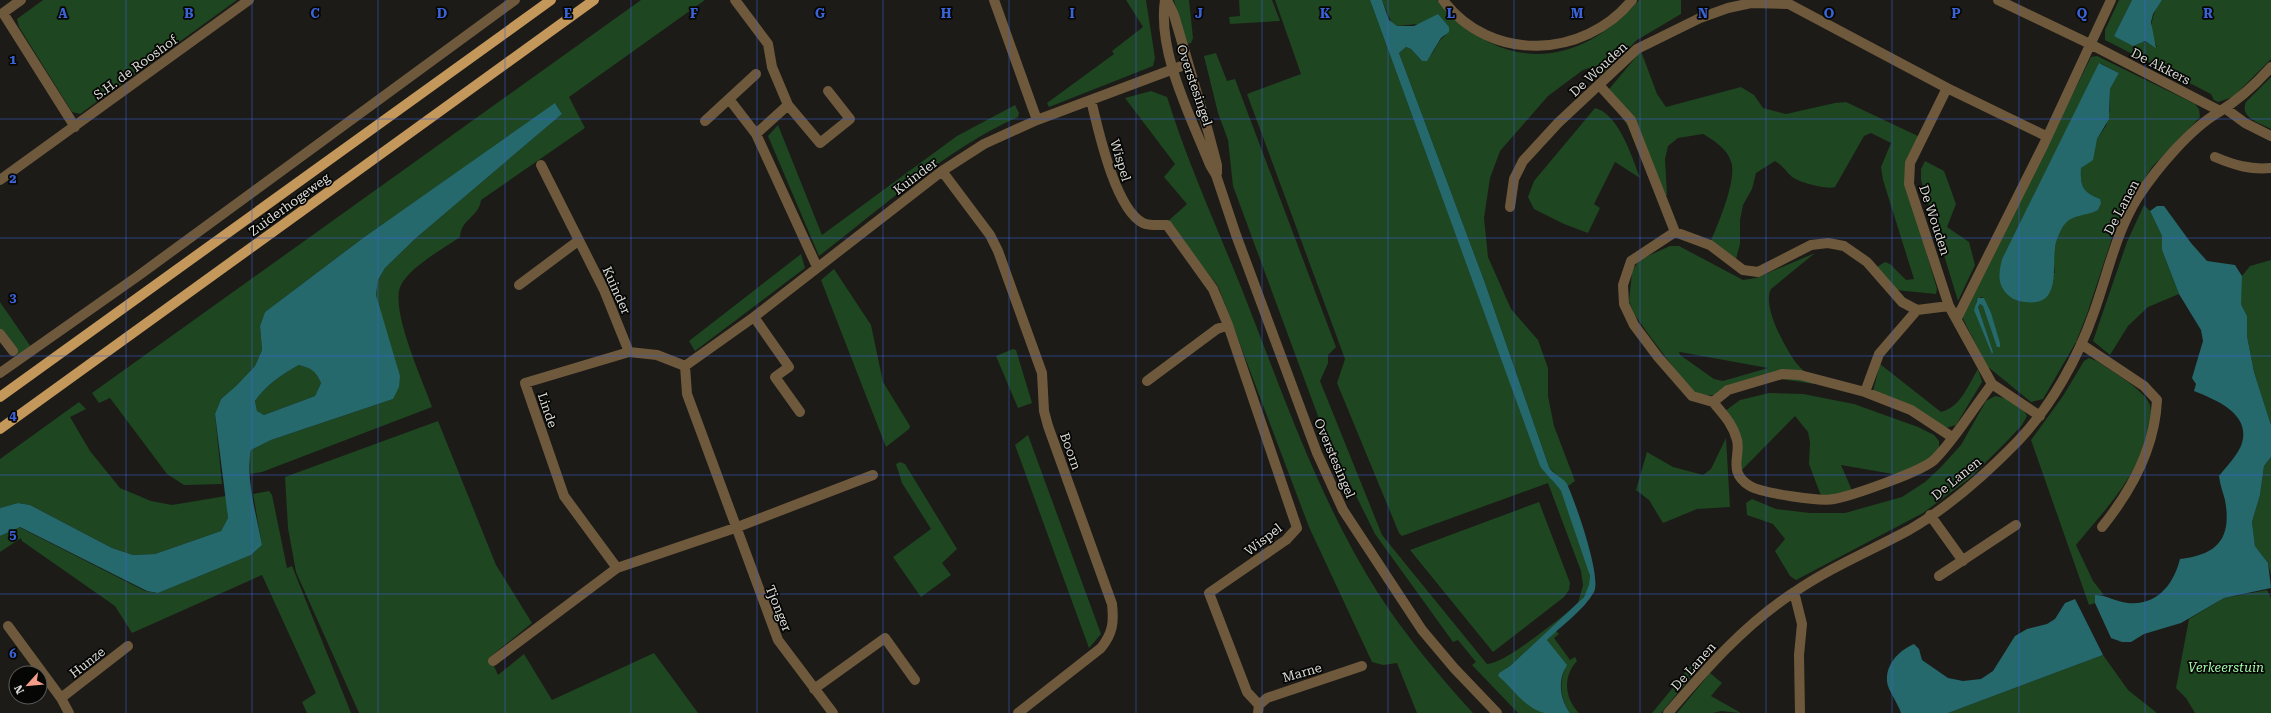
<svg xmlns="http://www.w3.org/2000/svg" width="2271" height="713" font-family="'Roboto Serif',serif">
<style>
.green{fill:#1e4621;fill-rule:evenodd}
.water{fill:#25696d;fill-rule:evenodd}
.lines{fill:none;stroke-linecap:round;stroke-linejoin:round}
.minor{stroke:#6f593d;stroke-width:10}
.tertiary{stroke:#6f593d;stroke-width:10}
.primary{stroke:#c4975b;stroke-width:10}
.grid{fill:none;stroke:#3a63d8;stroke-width:1;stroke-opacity:0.55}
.labels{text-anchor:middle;stroke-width:3.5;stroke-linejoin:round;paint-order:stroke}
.street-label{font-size:13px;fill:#dbdbd8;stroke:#060605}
.park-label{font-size:13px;font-style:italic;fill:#a3fba7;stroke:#060605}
.grid-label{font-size:13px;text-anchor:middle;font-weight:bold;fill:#3a63d8;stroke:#060605;stroke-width:3.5;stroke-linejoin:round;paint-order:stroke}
</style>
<rect width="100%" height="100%" fill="#1c1b17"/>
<path class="green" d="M43,0H237L80,114L72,112L19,27L17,19Z
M641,0H705L569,97L585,128L481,200C479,217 461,219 460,237C443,249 411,266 401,285C389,308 423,381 432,407L262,472L250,474L249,459L251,450L271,440L393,399L385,332L376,295L378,280L385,268L416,238L562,114L556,104L363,238L265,312L260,326L262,350L255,366L236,386L221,399L215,414L222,484L184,485L167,474L110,398L99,403L92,393Z
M1126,0H1146L1155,58L1153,66L1049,107L1047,103L1114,54L1112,51L1143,27Z
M1174,0H1189L1193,38L1191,43L1184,45Z
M1239,0H1272L1280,21L1230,24L1229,17L1240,16Z
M1275,0H1370L1540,465C1546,475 1554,481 1561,491C1568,511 1593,567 1590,585C1588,592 1583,598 1578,603L1583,585L1581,571L1548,483L1402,536L1399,533L1337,383L1345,359L1247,94L1301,74Z
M1382,0H1437C1449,12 1462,27 1476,35C1537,73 1595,50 1639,0H1681V14L1637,40L1600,76L1589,68L1583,70L1548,96L1500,151L1490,178L1484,218L1488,257L1511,309L1538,340L1548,368V396L1554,426L1575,481L1567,487L1549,467L1485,283L1399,53L1406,47L1411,49L1422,61C1436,56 1435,42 1446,35L1418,24L1397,26L1392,24Z
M2119,0H2132L2114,36C2128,39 2146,40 2157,47C2148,30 2151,14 2162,0H2271V59L2233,97L2218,102L2214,100L2211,94L2105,40V30Z
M1641,51L1657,94L1666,107L1741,87L1754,95L1763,108L1786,114L1835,103L1846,102L1920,137L1909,155L1914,210L1937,289L1936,294L1895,290L1872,270L1885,262L1890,264L1906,280L1914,279L1883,180L1881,167L1891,143L1871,133L1864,136L1835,187C1827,190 1797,182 1791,176C1785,170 1782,165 1775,161L1756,173L1752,189L1743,205L1740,220V244L1735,263L1708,248C1716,228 1735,187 1732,165C1729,150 1715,141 1703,134L1678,138L1668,146L1665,159L1667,195L1658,198L1628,126L1605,94Z
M1216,53L1227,81L1235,79L1336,347L1328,355V363L1320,381L1382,535L1487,664C1504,664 1552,624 1568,612L1510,666L1499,673L1498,676C1516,689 1524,704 1545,713H1518L1472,665L1476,662L1458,640L1453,642L1375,534L1322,427L1233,186L1228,140L1218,113L1204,56Z
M2097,56L2195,104L2199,109L2200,117L2152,167L2122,215L2112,238L2087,314L2076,342L2043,399L2031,402L1987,366L1962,317L2091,57ZM2100,63L2119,73L2110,89V110L2106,126L2097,139L2087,163L2081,168C2080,187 2083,192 2100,199L2098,210C2090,214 2080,213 2071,218C2055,228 2052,256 2055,273L2002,259ZM1981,297L1984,298L2000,343L1983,306L1980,304L1978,307L1993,353L1976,302Z
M2271,77V129C2260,123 2239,118 2246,102Z
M1151,91L1167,97C1188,164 1217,227 1243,292C1283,394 1319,500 1378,593C1406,636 1439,676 1473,713H1417L1397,663L1383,665L1372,662L1309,527L1218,286L1167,222L1187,204L1164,177L1175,164L1125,98Z
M1015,105L1019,113L1018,117C949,147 879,210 819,256L768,136L778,125L822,235L957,136Z
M1595,108C1619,114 1632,157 1640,178L1615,162L1594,204L1600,208L1588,233L1564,224L1534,209L1528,197L1534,181Z
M1925,161L1944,171L1956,204L1947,227L1969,242L1975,265L1958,301L1921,180V169Z
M2144,205L2150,211L2162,236V250L2179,294L2148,307L2128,326L2110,355L2093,341L2127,242Z
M1670,246H1679L1743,280L1756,278L1815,253L1771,289C1762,306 1784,345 1794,360C1800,369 1810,374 1814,384L1775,378L1716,395L1700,396L1688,387L1649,335L1634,314L1629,301L1632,272L1639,260ZM1679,352H1680L1768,368L1723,381L1714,379L1680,355Z
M801,254L805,268L695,351L689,341Z
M2271,260V425L2254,372L2247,336V316L2241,304L2240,286L2242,276L2250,266Z
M834,269L871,325L883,382L910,426L909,429L886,447L821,280Z
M0,302L31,347L18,356L0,332Z
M1013,349L1016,350L1032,403L1018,408L996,356Z
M2089,358L2097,361C2111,371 2143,389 2149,403C2153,412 2150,422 2148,430C2137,479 2106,508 2076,545L2093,581L2104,595H2095V603L2089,605L2031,440L2063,396L2084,361Z
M1880,364L1941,412C1961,407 1968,385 1978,369L1982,382L1956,425L1946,428L1873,391Z
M299,365C312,368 316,371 321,383L315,396L264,415L257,411L255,401C266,385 282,374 299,365Z
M1769,393L1803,394L1854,404L1918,427L1934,435L1939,441V449L1910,477L1841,465L1854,495L1823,501L1809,464L1810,442L1808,432L1795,416L1737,475L1739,440L1725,411L1740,400Z
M1995,396C2008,398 2022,404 2027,416L2022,425L2008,440L1970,478L1923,513L1796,580L1790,576L1775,551L1785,539L1773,524L1747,515L1746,503L1752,499L1776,509L1810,513H1845L1902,497L1925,482L1940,468L1961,445L1986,401Z
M79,402L86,409L70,417L90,451L120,488L151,501L172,505L226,496L228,518L221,531L155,554L133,555L112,548L30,505L18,503L0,508V459Z
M438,421L496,565L532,623L490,657L498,675L524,654L552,700L654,653L698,713H359L296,572L288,528L285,477Z
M1028,435L1101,634L1089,648L1015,445Z
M1726,438L1730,507L1697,509L1663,523L1649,500L1636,490L1647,452L1673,467L1703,475L1711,469Z
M2271,457V575L2268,563L2255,546L2252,522L2260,495L2264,466Z
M900,462L905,464L957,549L942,563L951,575L921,597L893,557L931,529L902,483L896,464Z
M269,491L272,495L287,568L292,566L351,713H307L302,702L316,693L262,575L132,633L115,606L22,541L21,538L0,552V536L19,527L145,591L158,593L251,555L262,545L253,494Z
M1539,502L1570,583L1569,590L1564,597L1493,652L1410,550Z
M2267,590L2271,598V713H2195L2186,698L2176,688L2189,619L2224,598Z
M1556,631L1559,634L1554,638L1570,660L1575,657L1577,661C1563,676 1564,698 1579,713H1570C1560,698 1559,682 1566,665L1547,640Z
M2103,655L2128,690L2157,713H1948Z
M1694,662L1700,666L1661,713H1652Z
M1710,673L1722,683L1711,696L1741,713L1721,711L1713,713H1677Z"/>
<path class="water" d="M1370,0H1382L1389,20L1397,26H1414L1438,14L1449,27V32L1441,38L1427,61H1422L1411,49L1406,47L1399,53L1485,283L1549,467C1553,475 1563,477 1567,484C1575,501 1602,577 1594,592C1583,611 1562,625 1547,640L1567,665C1557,680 1560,699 1570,713C1562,713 1552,713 1545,713C1525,709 1513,688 1498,676L1499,673L1510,666L1584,597L1589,585L1590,576L1561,491C1554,481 1546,475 1540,466Z
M2132,0H2162L2153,14L2151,22L2156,48L2145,41L2133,46L2114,36Z
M2099,63L2119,73L2110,89L2109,119L2097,139L2093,160L2081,168C2080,187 2083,192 2100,199L2101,203L2098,210C2085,217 2071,213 2062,228C2059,234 2055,243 2055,249C2052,270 2061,307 2025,302C2015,301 2008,297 2003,289C1997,279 2000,269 2002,259Z
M555,103L562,114L416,238L385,268L378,280L376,295L400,376L399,387L393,399L271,440L251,450C245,477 257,517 262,545L251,555L158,593L147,591L20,527L0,536V508L18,503L30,505L112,548L133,555L155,554L221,531L228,518L215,414L221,399L236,386L255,366L262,350L260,326L265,312L363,238ZM299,365C311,368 316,371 321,383L315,396L264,415L257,411L255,401C266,385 282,374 299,365Z
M2157,206H2164L2191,243L2207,261L2235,265L2242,276L2241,304L2247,316V336L2254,372L2271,425V457L2264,466L2260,495L2252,522L2255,546L2268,563L2271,588L2224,598L2181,623L2144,634L2131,642H2122L2111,638L2095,603V595C2107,595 2116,602 2128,603C2158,606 2174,583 2180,559C2218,555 2232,538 2225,500C2223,492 2220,485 2219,476C2226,467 2236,457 2241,446C2253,414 2216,400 2194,391L2196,384L2192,378L2203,341L2201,330L2179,294L2162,250V236L2150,211Z
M1978,298H1984L1991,313L2000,343V347H1997L1983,306L1980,304L1978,307L1993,352L1992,354L1974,310Z
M2075,599L2103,655L1948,713H1901C1898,703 1887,689 1887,681C1886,663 1900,650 1914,644L1919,649L1922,660L1948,678L1963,681L1981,679L1993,671L2015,636L2027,629L2047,624L2055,619L2065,603Z"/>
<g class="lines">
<path class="minor" d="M21,0L3,13L75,127
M735,0L768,44L772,67L788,105L756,134L817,267
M994,0L1037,120
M1443,0C1490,63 1584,59 1632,0
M1998,0L2090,44L2220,111
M1600,86L1631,120L1675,232L1710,245L1743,270L1758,272L1811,245L1828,243L1844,246L1867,262L1902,302L1917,310L1949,306
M1947,88L1910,163L1909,184L1949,306L1992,384L2040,416
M729,99L756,134
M1091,100C1098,129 1115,209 1143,223C1149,226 1160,225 1167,225L1213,289L1228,325L1297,528L1286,540L1209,593L1247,692L1259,705
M788,105L820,143L850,119L828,91
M2226,109L2245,123L2271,136
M705,121L756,74
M2215,157C2234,165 2250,170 2271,168
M541,165L604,290L629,352
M942,171L990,235L998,251L1042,373L1044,411L1048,426L1112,604C1114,622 1113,633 1101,648L1018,713
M0,180L249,0
M1510,207L1514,179L1523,161L1558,123L1637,49L1700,18L1728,8L1751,3L1789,4L1947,88L2046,136
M1675,232L1631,261L1623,285L1624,304L1634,325L1658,357L1692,396L1713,402
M519,285L578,241
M754,317L789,367L775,377L800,412
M1957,318L2044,144L2111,0
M0,334L13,351
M2081,344L2144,386L2157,400C2155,447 2131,491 2102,527
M685,366L754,317L942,171L984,144L1037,120L1187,64
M685,366L687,394L778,640L833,713
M0,373L138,276L515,0
M1147,381L1217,329L1228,325
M1865,392L1879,354L1917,310
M1952,437L1911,410L1865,392L1800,375L1782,374L1728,390L1713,402C1723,414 1733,424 1737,440C1741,456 1727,472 1750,486C1762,493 1820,502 1834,499C1851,496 1924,471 1935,459C1955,439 1974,407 1992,384
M1930,515L1963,561
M617,568L564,496L525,383L629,352L657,355L685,366
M1939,576L2016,525
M1794,592L1802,624L1799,655L1800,713
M8,626L61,698L69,713
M493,661L617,568L735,528L873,475
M814,689L885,638L915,680
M61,698L128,646
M1258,713L1259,705L1267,698L1362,666
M1668,713C1706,669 1744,625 1793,593C1829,568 1870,551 1909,530C1949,507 1986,474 2018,441C2052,405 2078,358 2094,312C2108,273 2116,232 2138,197C2157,168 2190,129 2219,112C2238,100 2256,84 2271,67"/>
<path class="tertiary" d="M1165,0C1157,52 1191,117 1210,165L1216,175L1236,235L1317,453L1343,510L1422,630L1454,668L1497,713
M1167,0L1174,15L1208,131L1217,165V173"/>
<path class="primary" d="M0,397L551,0
M0,429L594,0"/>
</g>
<path class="grid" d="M126,0V713M252,0V713M378,0V713M505,0V713M631,0V713M757,0V713M883,0V713M1009,0V713M1136,0V713M1262,0V713M1388,0V713M1514,0V713M1640,0V713M1766,0V713M1892,0V713M2019,0V713M2145,0V713M0,119H2271M0,238H2271M0,356H2271M0,475H2271M0,594H2271"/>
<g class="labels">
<g class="street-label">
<text transform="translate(2161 66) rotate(27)" y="5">De Akkers</text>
<text transform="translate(135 67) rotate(-36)" y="5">S.H. de Rooshof</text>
<text transform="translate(1598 69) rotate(-43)" y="5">De Wouden</text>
<text transform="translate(1195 85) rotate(71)" y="5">Overstesingel</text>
<text transform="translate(1121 160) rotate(73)" y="5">Wispel</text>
<text transform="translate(915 176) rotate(-37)" y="5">Kuinder</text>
<text transform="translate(289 204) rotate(-36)" y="5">Zuiderhogeweg</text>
<text transform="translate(2121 207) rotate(-62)" y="5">De Lanen</text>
<text transform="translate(1935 220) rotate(72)" y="5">De Wouden</text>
<text transform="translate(617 290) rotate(66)" y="5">Kuinder</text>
<text transform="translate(548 410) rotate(71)" y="5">Linde</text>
<text transform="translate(1071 451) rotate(70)" y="5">Boorn</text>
<text transform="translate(1335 458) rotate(67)" y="5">Overstesingel</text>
<text transform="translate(1956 478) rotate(-39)" y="5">De Lanen</text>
<text transform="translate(1263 539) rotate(-38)" y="5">Wispel</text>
<text transform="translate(779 608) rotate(68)" y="5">Tjonger</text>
<text transform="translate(87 662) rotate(-38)" y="5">Hunze</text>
<text transform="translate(1693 666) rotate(-48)" y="5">De Lanen</text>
<text transform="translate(1302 672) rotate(-16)" y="5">Marne</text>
</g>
<g class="park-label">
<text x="2226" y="672">Verkeerstuin</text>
</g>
</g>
<g class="grid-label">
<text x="63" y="18">A</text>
<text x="189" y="18">B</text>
<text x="315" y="18">C</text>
<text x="442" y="18">D</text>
<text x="568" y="18">E</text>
<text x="694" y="18">F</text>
<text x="820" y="18">G</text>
<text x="946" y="18">H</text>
<text x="1072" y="18">I</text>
<text x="1199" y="18">J</text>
<text x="1325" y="18">K</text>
<text x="1451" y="18">L</text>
<text x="1577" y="18">M</text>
<text x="1703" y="18">N</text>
<text x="1829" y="18">O</text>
<text x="1956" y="18">P</text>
<text x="2082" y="18">Q</text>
<text x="2208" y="18">R</text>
<text x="13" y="64">1</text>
<text x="13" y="183">2</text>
<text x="13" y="302">3</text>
<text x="13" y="420">4</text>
<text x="13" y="539">5</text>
<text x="13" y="658">6</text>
</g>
<g transform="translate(28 685) rotate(243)"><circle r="19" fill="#060605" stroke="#5b5b59"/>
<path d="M0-3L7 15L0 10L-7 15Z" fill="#f49e89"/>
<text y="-6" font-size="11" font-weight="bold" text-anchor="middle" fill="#dbdbd8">N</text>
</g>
</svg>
